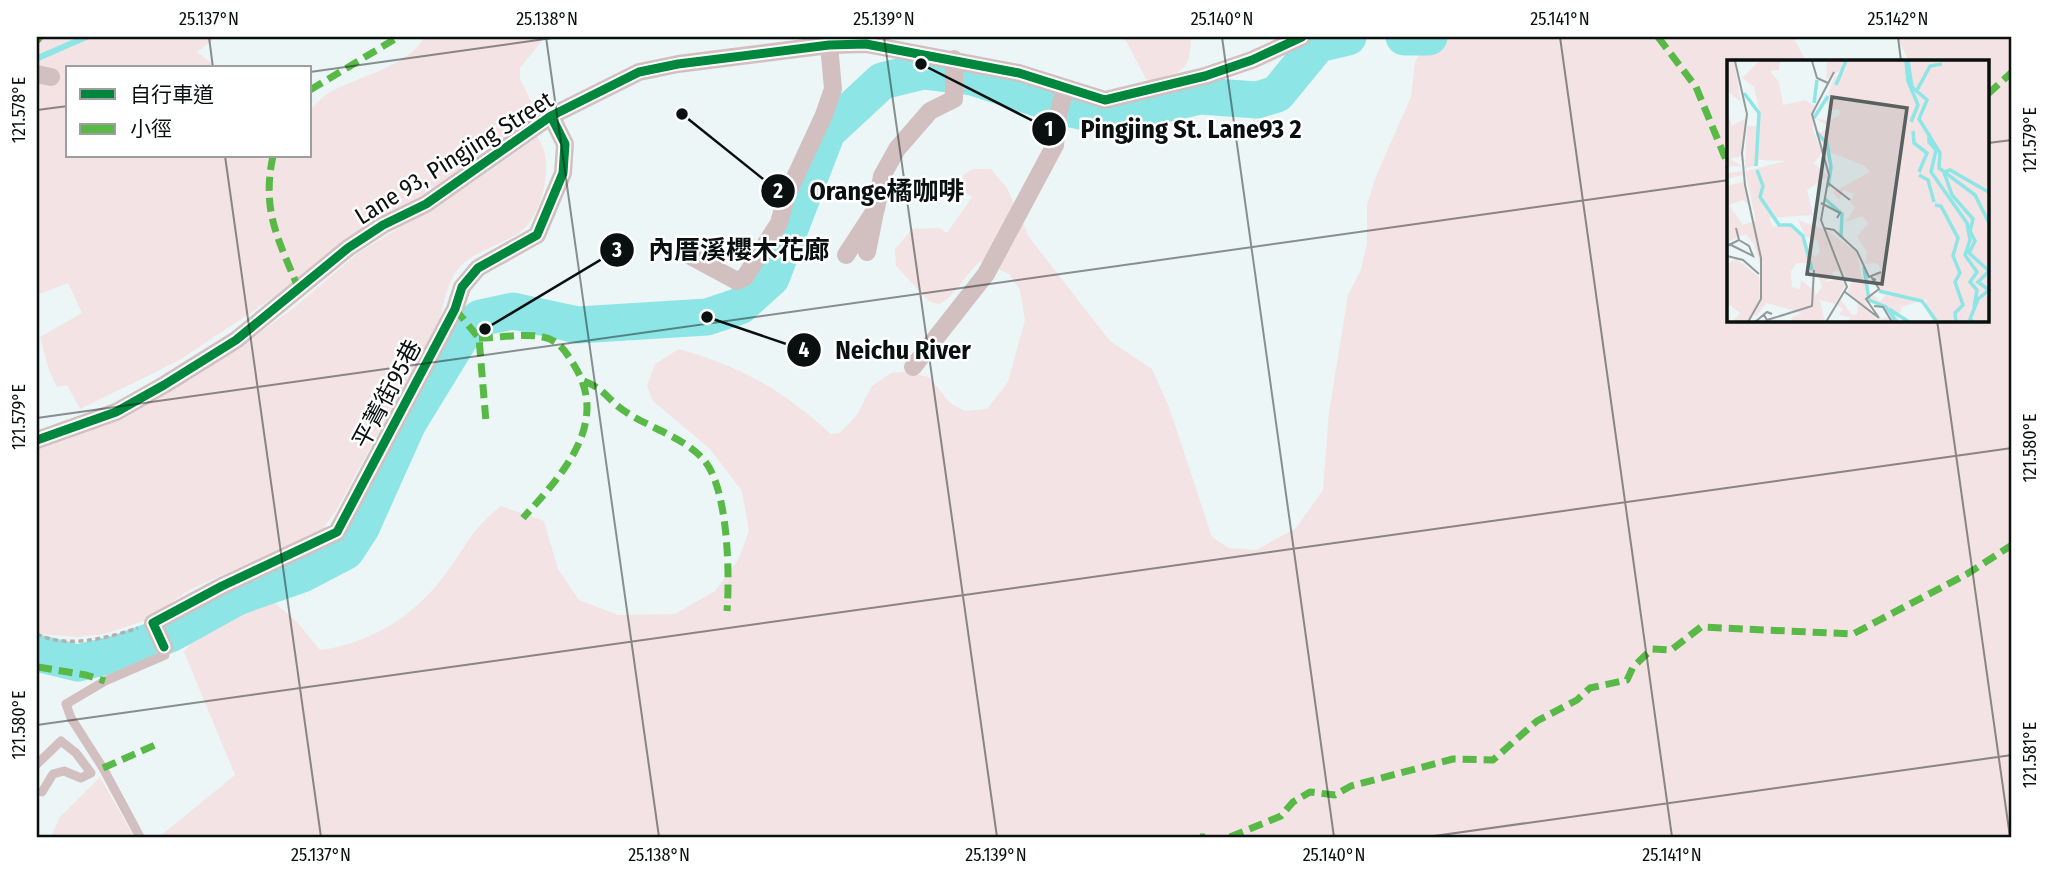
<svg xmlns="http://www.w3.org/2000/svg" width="2049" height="874" font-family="'Fira Sans Condensed','Noto Sans TC',sans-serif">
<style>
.green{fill:#f3e3e4}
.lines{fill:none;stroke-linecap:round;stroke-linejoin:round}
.stream{stroke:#8ee5e5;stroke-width:6}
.river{stroke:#8ee5e5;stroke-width:37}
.path{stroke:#b7afaf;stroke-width:3.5;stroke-dasharray:5 3.5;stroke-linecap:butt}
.service{stroke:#d2c0c0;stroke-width:9}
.minor{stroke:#d2c0c0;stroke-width:18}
.quiet{stroke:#58b947;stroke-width:7;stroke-dasharray:14 7;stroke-linecap:butt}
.cycleway-casing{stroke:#fff;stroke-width:13}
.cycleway{stroke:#00873e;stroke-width:9}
.ticks{fill:none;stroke:#0a0f0f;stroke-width:2;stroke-opacity:0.45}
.labels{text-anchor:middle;stroke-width:5;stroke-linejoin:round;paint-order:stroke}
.street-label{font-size:24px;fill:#0a0f0f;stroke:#fff}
.inset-river{fill:none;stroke:#8ee5e5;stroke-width:3.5}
.inset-road{fill:none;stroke:#929a9a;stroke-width:2}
.view{fill:#596060;fill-opacity:0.15;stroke:#596060;stroke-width:3.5}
.inset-edge{fill:none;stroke:#0a0f0f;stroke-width:3.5}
.leader{fill:none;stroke:#0a0f0f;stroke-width:2.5}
.callout-dot{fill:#0a0f0f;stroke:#fff;stroke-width:2.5}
.mark-label{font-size:21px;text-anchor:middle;font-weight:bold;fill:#fff}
.callout-label{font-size:26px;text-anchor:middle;font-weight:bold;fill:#0a0f0f;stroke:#fff;stroke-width:5;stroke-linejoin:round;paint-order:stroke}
.neatline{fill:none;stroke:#0a0f0f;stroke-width:2.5}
.ticks-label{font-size:18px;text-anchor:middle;fill:#0a0f0f}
</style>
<rect width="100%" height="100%" fill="#ecf6f6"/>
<path class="green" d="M39,37H217L197,52L218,68H68V156H310V109C318,102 326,93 336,89C362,76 411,64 424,37H545L520,68V79L536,111L433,191L178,361L80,409L67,385L57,387L49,370L40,337L82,313L68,283L37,295V112L40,111C42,88 30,60 39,37Z
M1124,37H1191C1190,72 1184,70 1153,82L1146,79Z
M1429,37H1793L1806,61H1729V320H1988V61H1909L1897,37H2012V837H159L235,775L184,652C209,619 236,616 275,603L298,623L320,650C366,644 406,621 436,586C461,557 469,530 501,506L544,521L558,569L579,600L618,615L675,614L715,591L738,560L749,531L742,491L710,449L653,401L647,386L655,364L679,349C744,368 781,389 831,434L840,433L857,415L872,386L891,373L904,372L929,377L950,403L965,411L987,409L1008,382L1025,320L1020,290L1009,274L981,261C964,275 958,293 940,304L930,302L896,266L895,249L912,229L939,228L947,233L972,197L960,189L963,175L973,169H991L1007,188L1029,237L1110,341L1152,369L1169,407L1212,537L1229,548L1256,550L1296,528L1323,490L1329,412L1348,295L1361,270L1367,242V205L1376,176L1411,97L1415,62Z
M537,137C556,159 543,215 520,232C502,245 473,251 459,268C447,284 444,300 440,319L337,509L322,530L191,589L144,621L104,634L79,637L37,634V448L225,356L290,311L358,253L469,185Z
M100,777L134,837H51L60,817Z"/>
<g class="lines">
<path class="stream" d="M38,58L86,37"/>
<path class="river" d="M1404,37H1429
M37,653L78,663L119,653L170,634L237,597L302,574L346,551L361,528L408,423L460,338L480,318L513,311L578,325L707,317L740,306L771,278L827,132L882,81L923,71L972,77L1071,109L1107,117L1200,96L1257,100L1277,94L1318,44L1348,37"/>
<path class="path" d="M37,634C67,649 107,638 138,628"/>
<path class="service" d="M37,764L61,741L76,753L91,773L81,778L64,771L53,774L42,792
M140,837L103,768L71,718L66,704L105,681L165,655L164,647"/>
<path class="minor" d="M37,74L51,77
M867,252L875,212
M687,254L737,281L745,277L779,223L786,197L824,115L833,89L829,45
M846,255L876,209L882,176L897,149L930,111L954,99V59
M913,367L986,274L1055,145L1058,115L1065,89
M37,440L116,412L164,385L236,340L348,248L383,225L426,204L551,116L639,72L678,64L829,45L866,44L1019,73L1105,100L1205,76L1252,60L1302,37
M164,647L153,623L222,586L337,532L455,309L462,287L478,268L537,235L563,173L565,144L551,116"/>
<path class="quiet" d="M1658,37L1696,87L1729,167
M37,41L40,37
M310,90L395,39
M1988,94L2012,72
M273,156C261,212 279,240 299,290
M455,309L479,338L486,422
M479,338C499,338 524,333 543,337C559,340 566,352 574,365C611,424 561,476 523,518
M584,381C607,390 608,401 626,412C650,428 685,438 704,460C728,488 730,574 727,611
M38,667L86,675L105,681
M103,768L155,745
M1200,837H1205
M1230,837L1281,816L1293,802L1310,792L1335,795L1351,786L1453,759L1493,760L1537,721L1577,700L1590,688L1627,680L1633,667L1652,649L1671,650L1701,627L1853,634L1967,574L2012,545"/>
<g class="cycleway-casing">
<path id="cycleway" d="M37,440L116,412L164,385L236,340L348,248L383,225L426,204L551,116L639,72L678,64L829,45L866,44L1019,73L1105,100L1205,76L1252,60L1302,37
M164,647L153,623L222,586L337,532L455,309L462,287L478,268L537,235L563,173L565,144L551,116"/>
</g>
<use href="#cycleway" class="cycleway"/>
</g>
<path class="ticks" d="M209,37L213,68M546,37L659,837M884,37L997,837M1222,37L1334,837M1560,37L1672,837M1898,37L1901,61M310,72L559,37M37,110L68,106M1988,143L2012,140M225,156L321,837M1937,320L2010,837M37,418L1729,180M37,725L2012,448M1427,837L2012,755"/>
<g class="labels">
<g class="street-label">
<text transform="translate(454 158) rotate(-32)" y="8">Lane 93, Pingjing Street</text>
<text transform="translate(387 394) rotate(-62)" y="8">平菁街95巷</text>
</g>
</g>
<g transform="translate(1727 60)">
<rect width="262" height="262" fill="#ecf6f6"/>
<path d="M0,1H7L14,42L0,31ZM32,1H53L52,10L43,11L52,22L56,45L78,40L88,46L86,70L95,93L87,103L101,116L80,130L86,155L42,158L46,167L67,165L87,197L93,192L91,181L78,176L71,160L96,169L116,212L106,211V216L97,222L118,218L115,223H119L108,244L93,240L98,262H66L64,258L75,253L40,243L29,256L27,255L34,240L33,203L27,185L19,174L0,182V126L16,122L24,147L16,140L2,145L16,165L29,161L18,111L59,101L31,100L29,105L18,109L20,66H30L33,54L27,27L15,18ZM70,203H81L85,212H90L95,227L88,236L86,214L84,228L74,220L73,229L65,227L64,211ZM100,1H262V262H207L199,249V239L175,247L173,254L143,241L144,233L153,241L159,235L150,230L155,223L148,215L155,211L150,203L137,204L140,192L130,177L141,163L135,156L119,162L128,147L123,142L127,134L117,130L112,140L106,132L143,112L138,106L98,90L91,74L103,67L87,58L103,61L114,54L111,49L101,51L100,39L107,17L116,14L120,6L99,20ZM0,52L5,66L19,58L14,96L3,99L15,106L0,107L1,113L15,111L16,115L0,119ZM98,169L130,192L135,218L143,227L138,241L149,259L170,256L174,262H121L123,257L112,255L116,249L110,245L114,240L125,255L130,254L131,242L121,232L125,219L119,218ZM9,199L32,217L33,240L21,262H5L13,253L0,243V204Z" fill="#f3e3e4" fill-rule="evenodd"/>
<path class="inset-river" d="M179,1L181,21L191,45L184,62M181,1L185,27L200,40L192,59L213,93L212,108L248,135L263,165M109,25L119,1M189,32L203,6L215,4M17,33L32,53L29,106M87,43L90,20M87,58L101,36M186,71L187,83L200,93L192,112M90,73L100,83L104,107L101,127M202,73V82L209,90L204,112L240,163L243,180L238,195L250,212L243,222L250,230L247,247M30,110L36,126L33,137L52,165H64L76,176L85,210M192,115L201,120L207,142M98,139L115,154L114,177M208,145L214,146L231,178L226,196L233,213L228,222L236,245L228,253L229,262M137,207L142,240L159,247L170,262M152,231L195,241L210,262M167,262L165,251L182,262M246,262L243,259L251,239L262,230L251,222L262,211L242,193L248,181L243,171L246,159L225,135L217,112L223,110L263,133"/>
<path class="inset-road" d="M8,1L20,54L15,93L18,125L34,198V239L21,262M85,1L90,18L101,23M101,123L123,140M94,143L113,153L110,158M97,168L107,170L130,191L142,217L154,212M2,184L26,196L22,186L12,180M0,186L12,180L9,168M0,196L16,200L32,214M118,232L152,258L139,239L152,229L145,218L149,220M147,246L156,247L165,262M37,255L40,260L85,246L87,210M28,262L40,252L45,254M99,262L120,227L94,160L102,115L85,54L107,12"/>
<path class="view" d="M105,37L180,48L155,224L80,214Z"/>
<rect width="262" height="262" class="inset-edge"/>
</g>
<path class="leader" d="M921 64L1049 129M682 114L778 191M485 329L617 250M707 317L804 350"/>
<g class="callout-dot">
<circle cx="921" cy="64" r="7"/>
<circle cx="682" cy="114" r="7"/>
<circle cx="485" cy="329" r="7"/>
<circle cx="707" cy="317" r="7"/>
<circle cx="1049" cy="129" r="18"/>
<circle cx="778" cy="191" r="18"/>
<circle cx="617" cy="250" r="18"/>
<circle cx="804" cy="350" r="18"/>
</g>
<g class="mark-label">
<text x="1049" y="136">1</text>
<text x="778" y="198">2</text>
<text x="617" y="257">3</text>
<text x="804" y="357">4</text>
</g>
<g class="callout-label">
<text x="1191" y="138">Pingjing St. Lane93 2</text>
<text x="887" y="200">Orange橘咖啡</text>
<text x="739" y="259">內厝溪櫻木花廊</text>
<text x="903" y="359">Neichu River</text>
</g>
<rect width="2049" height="874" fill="none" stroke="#ffffff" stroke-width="77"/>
<rect x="66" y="66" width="245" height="91" fill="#ffffff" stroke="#9d9f9f" stroke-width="2"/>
<rect x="80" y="89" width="35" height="10" fill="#00873e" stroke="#9d9f9f" stroke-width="2"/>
<text x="130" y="102" font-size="21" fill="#0a0f0f">自行車道</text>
<rect x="80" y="124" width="35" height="10" fill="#58b947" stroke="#9d9f9f" stroke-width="2"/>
<text x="130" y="136" font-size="21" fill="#0a0f0f">小徑</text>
<rect x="38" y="38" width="1972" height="798" class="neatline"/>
<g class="ticks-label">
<text x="209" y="25">25.137°N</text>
<text x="547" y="25">25.138°N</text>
<text x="884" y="25">25.139°N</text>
<text x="1222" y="25">25.140°N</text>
<text x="1560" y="25">25.141°N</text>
<text x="1898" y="25">25.142°N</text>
<text transform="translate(19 110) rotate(-90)" y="6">121.578°E</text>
<text transform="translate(2030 140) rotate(-90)" y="6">121.579°E</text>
<text transform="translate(19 417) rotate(-90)" y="6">121.579°E</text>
<text transform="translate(2030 448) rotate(-90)" y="6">121.580°E</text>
<text transform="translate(19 725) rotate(-90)" y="6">121.580°E</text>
<text transform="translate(2030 755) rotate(-90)" y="6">121.581°E</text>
<text x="321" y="861">25.137°N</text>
<text x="659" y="861">25.138°N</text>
<text x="996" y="861">25.139°N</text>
<text x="1334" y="861">25.140°N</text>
<text x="1672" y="861">25.141°N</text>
</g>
</svg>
